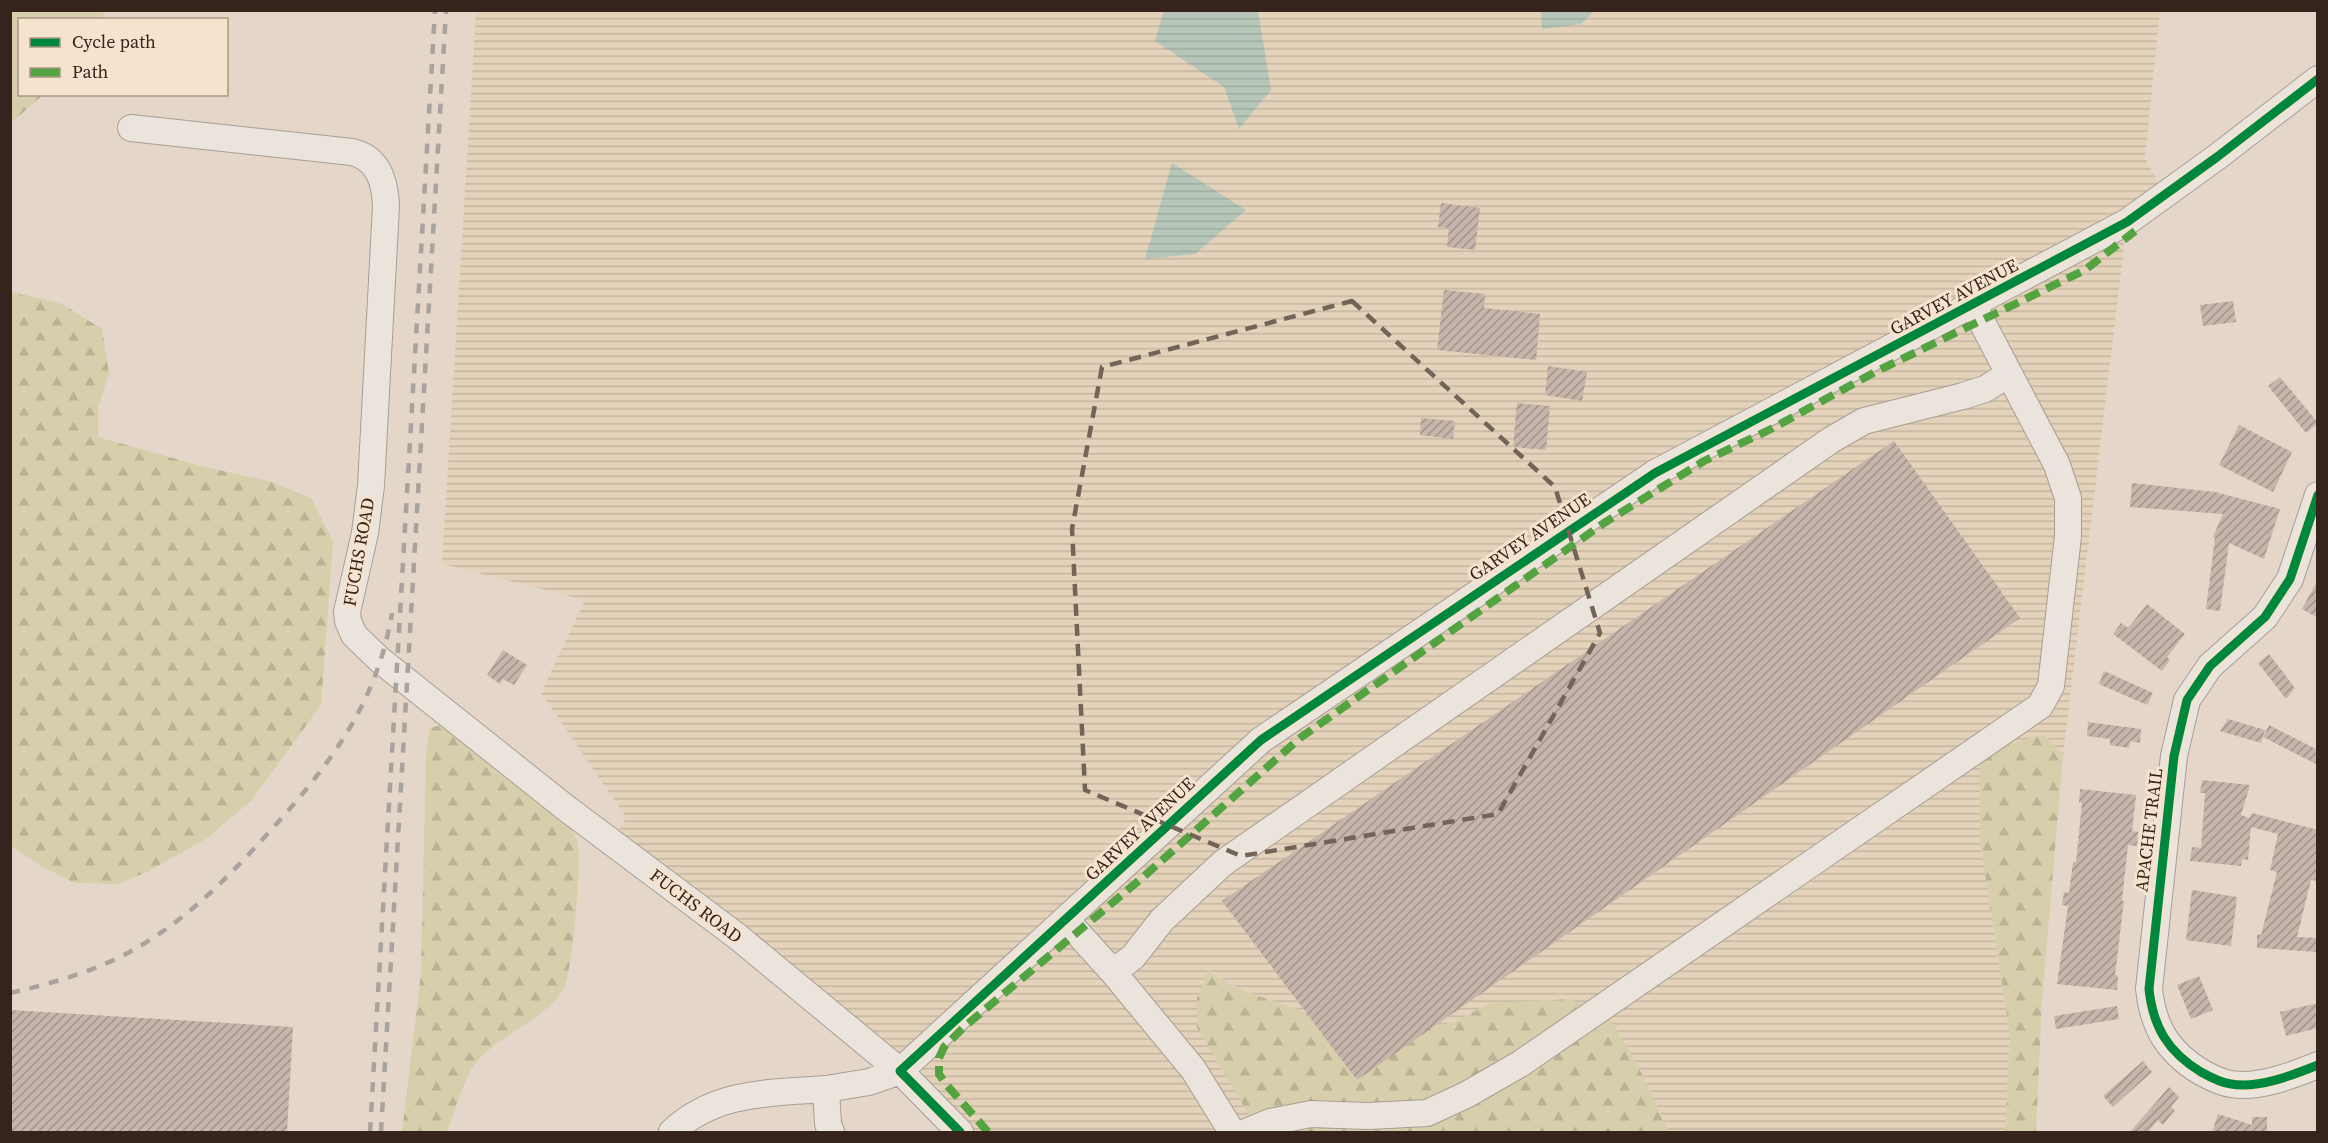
<svg xmlns="http://www.w3.org/2000/svg" width="2328" height="1143" font-family="'Source Serif 4',serif">
<style>
.farmland{fill:url(#farmland-rules)}
.forest{fill:url(#forest-firs)}
.water{fill:url(#water-rules)}
.building{fill:url(#building-hatch)}
.lines{fill:none;stroke-linecap:round;stroke-linejoin:round}
.minor-casing{stroke:#a89d94;stroke-width:28}
.minor{stroke:#ebe4dc;stroke-width:26}
.rail{stroke:#aaa29c;stroke-width:4.5;stroke-dasharray:10 10;stroke-linecap:butt}
.quiet{stroke:#53a341;stroke-width:8;stroke-dasharray:15 8;stroke-linecap:butt}
.cycleway-casing{stroke:#f5e3ce;stroke-width:13}
.cycleway{stroke:#00873e;stroke-width:9}
.marked{fill:none;stroke:#736359;stroke-width:4.5;stroke-dasharray:12 8;stroke-linejoin:round}
.labels{text-anchor:middle;stroke-width:6;stroke-linejoin:round;paint-order:stroke}
.street-label{font-size:18px;fill:#36241c;stroke:#f5e3ce}
</style>
<defs>
<pattern id="farmland-rules" width="6" height="5" patternUnits="userSpaceOnUse" patternTransform="scale(1.5)"><rect width="6" height="5" fill="#e4d3ba"/><path d="M0 2.5h6" fill="none" stroke="#c4b59f"/></pattern>
<pattern id="forest-firs" width="22" height="20" patternUnits="userSpaceOnUse" patternTransform="scale(1.5)"><rect width="22" height="20" fill="#d7cfac"/><path d="M5 1l3.5 6h-7zM16 11l3.5 6h-7z" fill="#b9b293"/></pattern>
<pattern id="water-rules" width="6" height="5" patternUnits="userSpaceOnUse" patternTransform="scale(1.5)"><rect width="6" height="5" fill="#b6c7b9"/><path d="M0 2.5h6" fill="none" stroke="#9dab9e"/></pattern>
<pattern id="building-hatch" width="6" height="6" patternUnits="userSpaceOnUse" patternTransform="scale(1.5)"><rect width="6" height="6" fill="#c7b4ab"/><path d="M-1 1l2-2M0 6l6-6M5 7l2-2" fill="none" stroke="#a2928a"/></pattern>
</defs>
<rect width="100%" height="100%" fill="#e4d7ca"/>
<path class="farmland" d="M476,11H2160L2145,158L2165,195L2127,222L2063,756L2043,734L1980,841L2010,1037L2005,1132H1669L1638,1066L1491,1003L1454,1022L1403,1035L1339,1025L1242,990L1209,971L1259,1132H960L612,843L626,817L541,693L585,600L442,564Z"/>
<path class="forest" d="M11,10L106,11L101,19L20,20V94L43,95L11,123Z
M11,292L62,304L102,329L109,373L98,408V437L205,467L269,481L311,498L333,541L321,705L252,800L206,839L147,872L118,884L75,883L41,866L11,846Z
M441,725L570,825C573,832 578,840 578,847C581,868 573,977 562,992C540,1022 502,1033 477,1061C465,1074 454,1114 447,1132H402L421,974L426,753L430,728Z
M2044,734L2063,756L2042,1001L2036,1132H2005L2010,1037L1980,841V752Z
M1208,971L1242,990L1339,1025L1403,1035L1454,1022L1491,1003L1571,999L1610,1019L1638,1066L1669,1132H1259L1197,1028V997Z"/>
<path class="water" d="M1164,10L1258,11L1271,90L1239,129L1224,87L1155,41Z
M1541,11V10L1594,11L1581,24L1542,29Z
M1172,163L1246,210L1195,254L1145,259Z"/>
<path class="building" d="M1441,203L1480,208L1475,250L1447,247L1449,228L1438,227Z
M1444,290L1485,294L1484,308L1540,314L1536,360L1437,350Z
M2233,301L2236,322L2203,326L2200,305Z
M1548,366L1587,372L1582,401L1545,395Z
M2280,377L2318,423L2306,433L2268,386Z
M1517,403L1550,406L1546,450L1513,447Z
M1421,418L1455,421L1453,439L1420,435Z
M2239,425L2292,452L2273,492L2219,465Z
M1894,441L2020,618L1357,1080L1222,901Z
M2132,483L2215,492L2280,509L2264,559L2229,543L2220,611L2206,609L2215,538L2213,537L2223,514L2130,507Z
M2318,579V618L2302,609Z
M2147,604L2185,634L2167,657L2170,660L2162,671L2113,634L2121,623L2128,628Z
M503,650L527,665L514,685L503,679L500,684L487,675Z
M2269,654L2295,688L2286,699L2258,663Z
M2104,671L2153,693L2147,705L2099,684Z
M2228,719L2265,730L2261,743L2220,731Z
M2088,722L2141,729L2140,743L2130,741L2129,748L2110,745V739L2087,736Z
M2269,725L2318,750V765L2263,737Z
M2202,780L2250,785L2241,815L2249,818L2252,813L2318,830V881L2311,880L2297,937L2318,938V952L2257,948V934L2261,935L2277,872L2270,870L2278,834L2251,827L2248,860L2242,859L2241,866L2190,861L2192,847L2201,848L2205,793H2200Z
M2080,789L2136,795L2132,831L2138,832L2137,846L2128,845L2122,901H2124L2115,975L2118,976L2117,990L2057,984L2068,906L2062,905L2064,892L2069,893L2073,862H2076L2082,803L2079,802Z
M2192,890L2237,897L2231,946L2186,940Z
M2199,976L2213,1010L2191,1019L2177,985Z
M2318,1003V1028L2286,1036L2280,1012Z
M2117,1006L2119,1019L2056,1029L2054,1016Z
M10,1010L293,1027L287,1132H10Z
M2143,1061L2152,1072L2113,1107L2103,1096Z
M2169,1087L2179,1097L2171,1107L2175,1110L2163,1125L2158,1120L2148,1132H2130Z
M2218,1114L2252,1125V1117H2267V1132H2212Z"/>
<g class="lines">
<g class="minor-casing">
<path id="minor" d="M131,128L352,152C378,158 385,181 386,206L371,486L365,533L347,612L348,621L354,635L380,660L566,808L738,937L900,1071L960,1132
M2318,495L2290,579L2265,617L2210,666L2187,700L2174,756L2149,989C2153,1027 2168,1052 2201,1072C2210,1077 2221,1083 2231,1084C2258,1089 2293,1075 2318,1065
M1066,920L1113,972L1193,1069L1232,1132
M1113,972L1133,957L1162,920L1223,863L1831,440L1864,421L1963,396L1985,389L2009,374
M672,1132C715,1091 771,1093 826,1089
M831,1132L828,1124L826,1089L869,1082L900,1071L1261,740L1655,473L2127,222L2217,157L2318,79
M1246,1132L1270,1122L1311,1114L1368,1116L1427,1113L1466,1095L1520,1064L2040,706L2051,686L2068,536V498L2057,465L1973,305"/>
</g>
<use href="#minor" class="minor"/>
<path class="rail" d="M10,993C49,984 86,974 122,956C177,928 220,886 261,841C324,772 376,709 392,613
M370,1132L435,10
M381,1132L446,10"/>
<path class="quiet" d="M988,1132L945,1083L939,1074V1058L944,1047L964,1027L1142,878L1300,738L1604,523L1704,461L1771,429L1875,372L2085,270L2135,231"/>
<g class="cycleway-casing">
<path id="cycleway" d="M2318,495L2290,579L2265,617L2210,666L2187,700L2174,756L2149,989C2153,1027 2168,1052 2201,1072C2210,1077 2221,1083 2231,1084C2258,1089 2293,1075 2318,1065
M960,1132L900,1071L1261,740L1655,473L2127,222L2217,157L2318,79"/>
</g>
<use href="#cycleway" class="cycleway"/>
</g>
<path class="marked" d="M1352,301L1555,487L1600,633L1498,814L1241,856L1085,790L1072,529L1102,367Z"/>
<g class="labels">
<g class="street-label">
<text transform="translate(1954 297) rotate(-28)" y="6">GARVEY AVENUE</text>
<text transform="translate(1530 537) rotate(-34)" y="6">GARVEY AVENUE</text>
<text transform="translate(359 552) rotate(-80)" y="6">FUCHS ROAD</text>
<text transform="translate(1140 829) rotate(-43)" y="6">GARVEY AVENUE</text>
<text transform="translate(2149 830) rotate(-83)" y="6">APACHE TRAIL</text>
<text transform="translate(696 906) rotate(37)" y="6">FUCHS ROAD</text>
</g>
</g>
<rect width="2328" height="1143" fill="none" stroke="#36241c" stroke-width="24"/>
<rect x="18" y="18" width="210" height="78" fill="#f5e3ce" stroke="#a99787" stroke-width="1.5"/>
<rect x="30" y="38" width="30" height="9" fill="#00873e" stroke="#a99787" stroke-width="1.5"/>
<text x="72" y="48" font-size="18" fill="#36241c">Cycle path</text>
<rect x="30" y="68" width="30" height="9" fill="#53a341" stroke="#a99787" stroke-width="1.5"/>
<text x="72" y="78" font-size="18" fill="#36241c">Path</text>
</svg>
